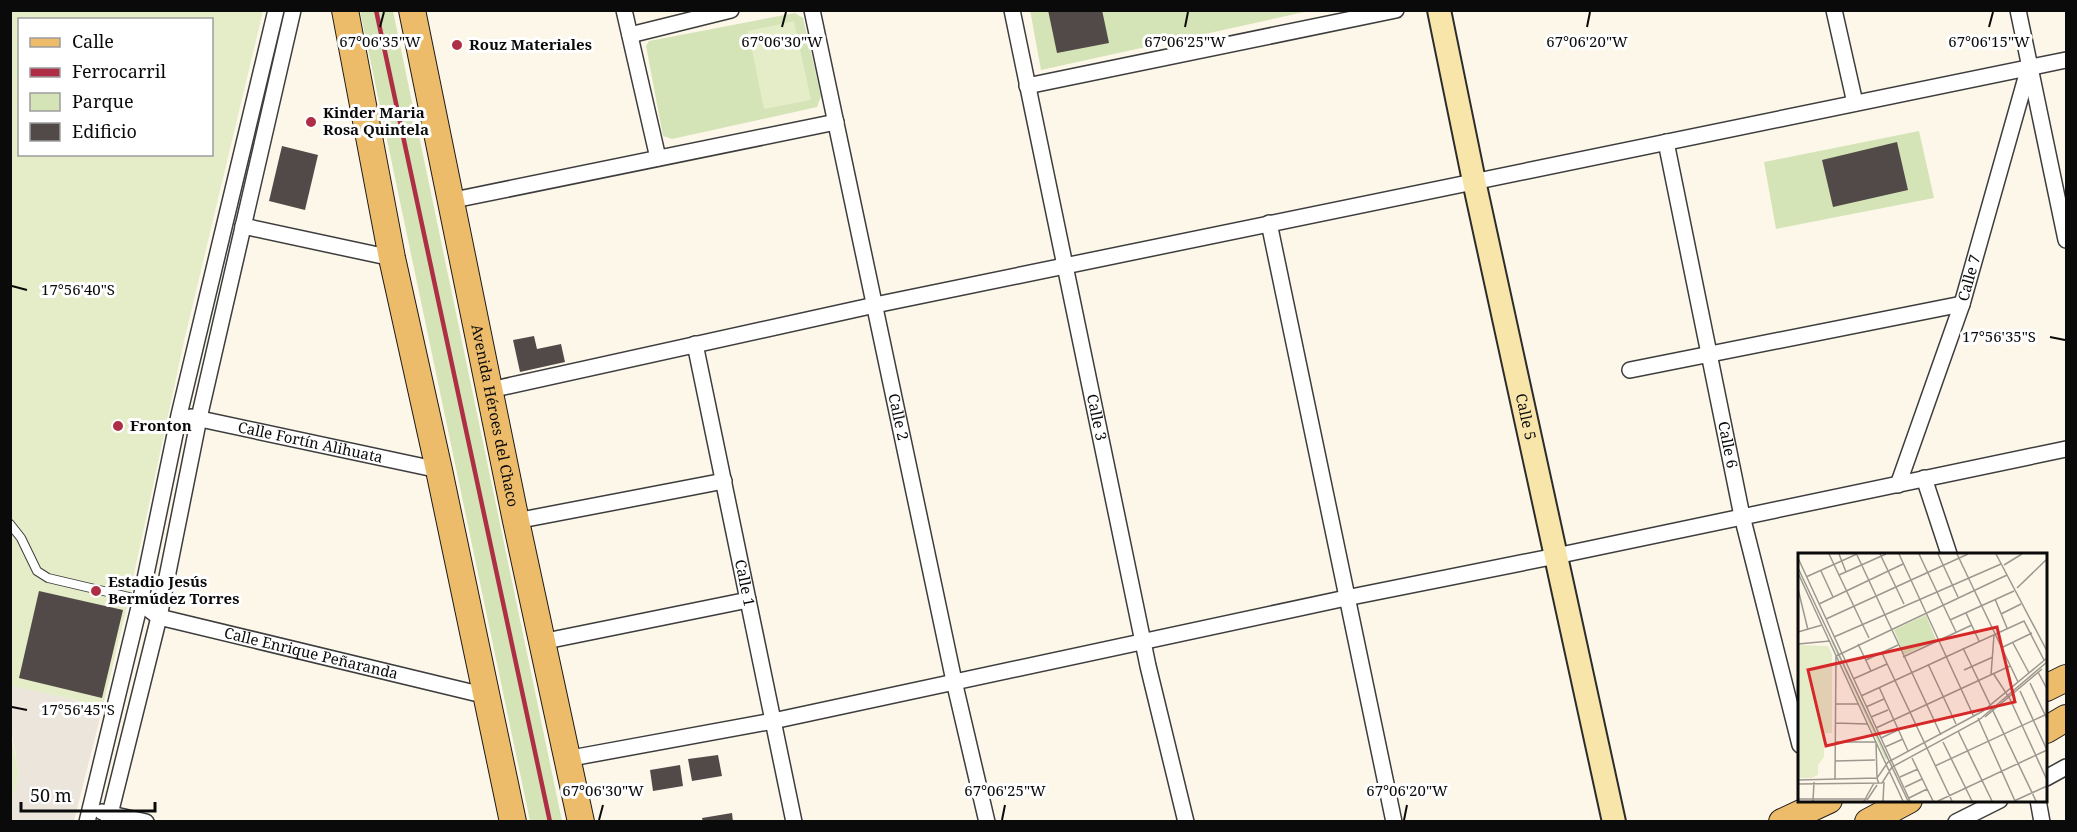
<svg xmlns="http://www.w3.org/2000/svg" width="2077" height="832" font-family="'Noto Serif',serif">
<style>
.green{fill:#d4e4b7}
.pitch{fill:#e4ecc8;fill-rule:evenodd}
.plaza{fill:#ebe5db}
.building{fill:#524a48}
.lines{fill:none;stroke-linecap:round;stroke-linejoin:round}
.lane-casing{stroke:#3d3d3d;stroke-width:10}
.street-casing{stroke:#3d3d3d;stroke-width:18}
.secondary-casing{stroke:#2c2c2c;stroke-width:26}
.primary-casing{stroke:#1b1b1b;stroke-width:28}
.lane{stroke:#fff;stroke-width:8}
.street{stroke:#fff;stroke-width:15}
.secondary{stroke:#f8e5aa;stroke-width:22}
.primary{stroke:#edbc6a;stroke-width:26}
.rail{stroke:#ae2f45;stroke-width:4.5}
.ticks{fill:none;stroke:#0a0a0a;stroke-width:2}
.poi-dot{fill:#ae2f45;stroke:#fff;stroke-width:2}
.labels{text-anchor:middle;stroke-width:6;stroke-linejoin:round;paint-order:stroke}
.poi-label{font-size:15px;font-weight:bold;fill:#0a0a0a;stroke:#fff;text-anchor:start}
.street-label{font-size:15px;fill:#0a0a0a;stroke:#fff}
.inset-road{fill:none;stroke:#9c9890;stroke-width:1.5}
.view{fill:#d62828;fill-opacity:0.15;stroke:#d62828;stroke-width:3}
.inset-edge{fill:none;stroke:#0a0a0a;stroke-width:3}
.ticks-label{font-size:15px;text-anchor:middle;fill:#0a0a0a;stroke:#fff;stroke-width:6;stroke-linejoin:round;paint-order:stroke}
</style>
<rect width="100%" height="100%" fill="#fdf7ea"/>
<path class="green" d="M1030,10L1309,11L1041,70Z
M360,11H393L562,821H530Z
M795,13L803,18L821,96L817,107L672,139L663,136L646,46L649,41Z
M1919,131L1934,198L1776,229L1764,162Z"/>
<path class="pitch" d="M11,11H263L184,341L127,607L103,706L12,686L11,694ZM20,20H212V154H20Z
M794,21L811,100L764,109L748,31Z
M10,729L19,774L11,806H10Z"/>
<path class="plaza" d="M12,686L103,706L74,821H11V806L19,774L11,729Z"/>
<path class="building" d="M1048,10H1102L1109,43L1057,53Z
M1897,142L1908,190L1833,207L1822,160Z
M282,146L318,155L305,210L269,201Z
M534,336L537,349L561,344L565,362L520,372L513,340Z
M39,591L123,610L102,698L19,678Z
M718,755L722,776L692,781L688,759Z
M680,765L683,786L653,791L650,770Z
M732,813L733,822H703L702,818Z"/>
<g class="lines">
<g class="lane-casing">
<path id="lane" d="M10,524L21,538L37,571L48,578L129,597L140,603"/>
</g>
<g class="street-casing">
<g id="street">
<path d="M624,10L658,158"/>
<path id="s1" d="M812,10L954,681L987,822"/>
<path id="s2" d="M1012,10L1148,666L1186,822"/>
<path d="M1834,10L1855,103"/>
<path d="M2018,10L2066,240"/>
<path d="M630,35L731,10"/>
<path d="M1027,86L1396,10"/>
<path id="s3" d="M1666,142L1742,516L1800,745"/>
<path d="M449,201L836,122"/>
<path d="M1269,223L1394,822"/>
<path d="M243,226L392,258"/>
<path id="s4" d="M695,344L794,822"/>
<path d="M1630,370L1962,304"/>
<path d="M490,390L875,305L2066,60"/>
<path id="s5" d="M191,417L439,470"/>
<path d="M1924,478L1949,554"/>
<path id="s6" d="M1898,485L1962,304L2029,67"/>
<path d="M516,521L724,481"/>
<path id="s7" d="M140,603L159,617L487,696"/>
<path d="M541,642L748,600"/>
<path d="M566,759L773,721L1346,598L1556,556L2066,449"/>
<path d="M2046,778L2066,767"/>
<path d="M2038,800L2042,822"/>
<path d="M102,812L146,822"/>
<path d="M87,822L140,603L179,415L276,10"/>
<path d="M108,822L159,617L199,418L293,10"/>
<path d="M1956,822L2000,800"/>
</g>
</g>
<g class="secondary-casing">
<g id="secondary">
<path id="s8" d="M1439,10L1474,181L1614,822"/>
</g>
</g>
<g class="primary-casing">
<g id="primary">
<path d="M345,10L392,258L439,470L513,822"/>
<path id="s9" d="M412,10L516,521L581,822"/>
<path d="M2046,688L2066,678"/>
<path d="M2046,730L2066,718"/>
<path d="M1782,822L1829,800"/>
<path d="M1868,822L1909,800"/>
</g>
</g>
<use href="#lane" class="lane"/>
<use href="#street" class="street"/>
<use href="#secondary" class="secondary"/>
<use href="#primary" class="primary"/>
<path class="rail" d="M376,10L550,822"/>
</g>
<path class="ticks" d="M380,27L384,12M782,27L786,12M1185,27L1188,12M1587,27L1590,12M1989,27L1993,12M12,286L27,290M2050,337L2065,340M12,707L27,710M599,820L603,805M1002,820L1005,805M1404,820L1407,805"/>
<g class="poi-dot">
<circle cx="457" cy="45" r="6"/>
<circle cx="311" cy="122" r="6"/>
<circle cx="118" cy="426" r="6"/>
<circle cx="96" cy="591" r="6"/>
</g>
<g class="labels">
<g class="poi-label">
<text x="469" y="50">Rouz Materiales</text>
<text x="323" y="118">Kinder Maria<tspan x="323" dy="17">Rosa Quintela</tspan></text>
<text x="130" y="431">Fronton</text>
<text x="108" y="587">Estadio Jesús<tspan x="108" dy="17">Bermúdez Torres</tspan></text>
</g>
<g class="street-label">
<text dy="5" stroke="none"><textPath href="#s6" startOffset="219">Calle 7</textPath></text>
<text dy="5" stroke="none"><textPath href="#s9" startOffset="414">Avenida Héroes del Chaco</textPath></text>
<text dy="5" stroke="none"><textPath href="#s1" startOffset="416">Calle 2</textPath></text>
<text dy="5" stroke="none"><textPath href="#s8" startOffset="416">Calle 5</textPath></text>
<text dy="5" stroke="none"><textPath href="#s2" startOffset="416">Calle 3</textPath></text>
<text dy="5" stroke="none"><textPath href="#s5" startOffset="122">Calle Fortín Alihuata</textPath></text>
<text dy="5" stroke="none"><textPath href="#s3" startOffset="309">Calle 6</textPath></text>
<text dy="5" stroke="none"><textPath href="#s4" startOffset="244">Calle 1</textPath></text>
<text dy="5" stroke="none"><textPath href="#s7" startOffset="180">Calle Enrique Peñaranda</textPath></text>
</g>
</g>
<g transform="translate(1798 553)">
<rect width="249" height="249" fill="#fdf7ea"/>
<path d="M128,62L138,87L106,102L96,77ZM35,87L90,205L88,207L33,88Z" fill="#d4e4b7"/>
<path d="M0,92L30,93L34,101V180H26V204L20,212V222L13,225H0Z" fill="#e4ecc8"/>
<path class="inset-road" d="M31,1L71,85M41,1L48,19M82,1L106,51M101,1L176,164M121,1L158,79M140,1L160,44M159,1L220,129M198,1L249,98M59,2L143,182M0,5L112,248M206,12L224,1M0,15L110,248M23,18L35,44M0,20L105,248M41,22L88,1M8,24L59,1M219,35L248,7M0,36L10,77M197,46L209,75M21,51L105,11M168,60L181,88M203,61L223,51M28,66L170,1M152,67L216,38M0,79L24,72M36,84L203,11M215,90L231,120M0,91L32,88M60,91L73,118M165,95L238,248M203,95L234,80M84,100L154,248M105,104L174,72M68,107L100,92M130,111L158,171M166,117L195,104M240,119L249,136M195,120L212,146L249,227M193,122L196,82M55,126L89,111M232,130L249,166M81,134L110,198M222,138L249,197M63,143L226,68L246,107M37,151H60M68,154L86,146M73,164L90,157M187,164L244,116M180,165L217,248M37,170L69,171M78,175L212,113M160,178L194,248M83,185L100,177M37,189H78L79,224M145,189L174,248M87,194L105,186M114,205L135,248M37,208L77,207M137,213L249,161M102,224L120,216M0,227L79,225M37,227L38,103L209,22M0,231L84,230L94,214L181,167L249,109M81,231L79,225L90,209L185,158L249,105M107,234L124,226M111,245L129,236M0,246H70M69,247L79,232M15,248L16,229M66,248L76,230M85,248L86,229M140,248L249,197M216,248L249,233"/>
<path class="view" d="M199,74L217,149L28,193L10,117Z"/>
<rect width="249" height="249" class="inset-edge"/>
</g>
<g class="ticks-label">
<text x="380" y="47">67°06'35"W</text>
<text x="782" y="47">67°06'30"W</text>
<text x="1185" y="47">67°06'25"W</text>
<text x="1587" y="47">67°06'20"W</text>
<text x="1989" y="47">67°06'15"W</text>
<text x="78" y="295">17°56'40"S</text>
<text x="1999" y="342">17°56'35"S</text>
<text x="78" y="715">17°56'45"S</text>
<text x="603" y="796">67°06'30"W</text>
<text x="1005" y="796">67°06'25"W</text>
<text x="1407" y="796">67°06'20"W</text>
</g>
<rect width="2077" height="832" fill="none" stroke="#0a0a0a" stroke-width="24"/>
<rect x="18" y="18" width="195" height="138" fill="#ffffff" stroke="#9d9d9d" stroke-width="1.5"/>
<rect x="30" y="38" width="30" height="9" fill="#edbc6a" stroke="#9d9d9d" stroke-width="1.5"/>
<text x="72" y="48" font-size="18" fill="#0a0a0a">Calle</text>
<rect x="30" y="68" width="30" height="9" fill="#ae2f45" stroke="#9d9d9d" stroke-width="1.5"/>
<text x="72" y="78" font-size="18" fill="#0a0a0a">Ferrocarril</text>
<rect x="30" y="93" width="30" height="18" fill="#d4e4b7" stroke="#9d9d9d" stroke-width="1.5"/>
<text x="72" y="108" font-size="18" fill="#0a0a0a">Parque</text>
<rect x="30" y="123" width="30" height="18" fill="#524a48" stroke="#9d9d9d" stroke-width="1.5"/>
<text x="72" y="138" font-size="18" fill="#0a0a0a">Edificio</text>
<path d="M21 802v9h134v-9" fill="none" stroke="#0a0a0a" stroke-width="3"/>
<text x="30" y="802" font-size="18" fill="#0a0a0a" stroke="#ffffff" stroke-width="4.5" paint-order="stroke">50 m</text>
</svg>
